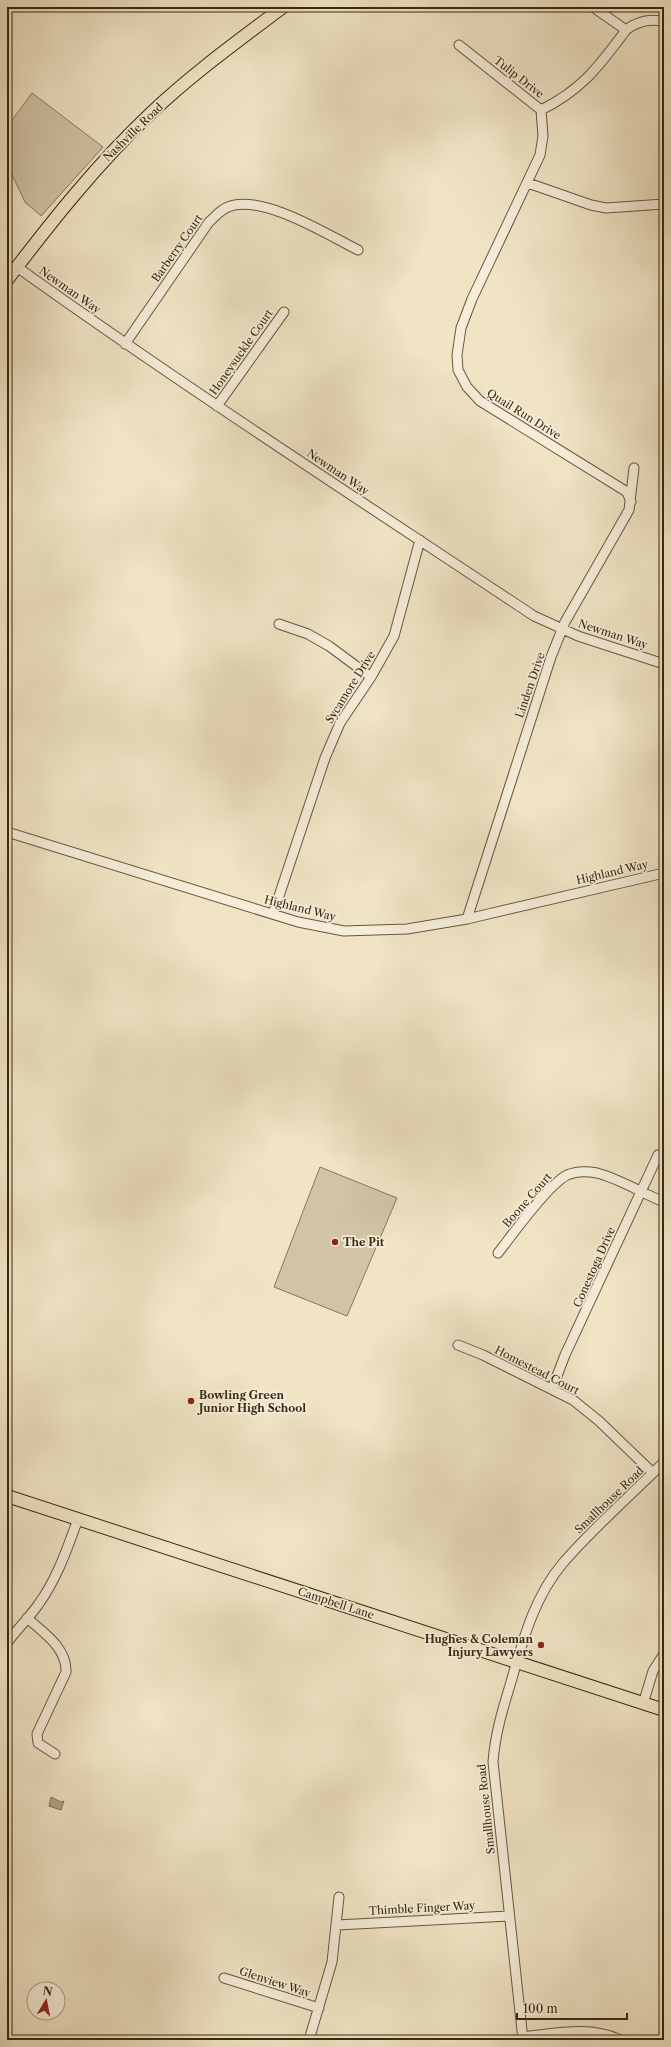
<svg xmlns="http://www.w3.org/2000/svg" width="671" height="2047" font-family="'Libre Caslon Text',serif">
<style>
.green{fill:#d1c4a6;stroke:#85765a}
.water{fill:#b2a486;stroke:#827256}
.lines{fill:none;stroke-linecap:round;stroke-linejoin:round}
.minor-casing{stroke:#67573b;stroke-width:11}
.major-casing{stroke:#39280d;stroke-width:14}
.minor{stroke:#f5edd9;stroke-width:9}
.major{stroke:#f0e4c5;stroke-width:12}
.poi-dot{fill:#8f2418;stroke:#f5edd9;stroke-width:1.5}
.labels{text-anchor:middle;stroke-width:3.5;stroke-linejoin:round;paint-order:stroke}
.street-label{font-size:11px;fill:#39280d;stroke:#f5edd9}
.poi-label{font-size:11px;font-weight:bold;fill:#39280d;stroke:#f5edd9;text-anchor:start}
</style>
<rect width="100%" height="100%" fill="#f0e4c5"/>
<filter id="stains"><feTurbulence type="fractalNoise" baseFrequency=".005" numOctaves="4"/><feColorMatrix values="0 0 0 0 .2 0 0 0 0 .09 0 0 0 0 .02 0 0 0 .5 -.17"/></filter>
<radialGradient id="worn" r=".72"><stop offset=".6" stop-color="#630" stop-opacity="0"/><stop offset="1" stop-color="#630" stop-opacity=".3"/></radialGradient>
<path class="green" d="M32,93L103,147L41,216L25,202L7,164V127Z
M320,1167L397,1198L347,1316L274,1287Z"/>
<path class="water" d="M51,1797L61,1802L64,1801L61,1810L49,1806Z"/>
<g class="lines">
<g class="minor-casing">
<path id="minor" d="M593,7L626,30
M459,45L541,110L543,136L540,155L472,299L461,328L457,355L458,370L467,387L480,401L627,492L631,502
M541,110C583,89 599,66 626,30C638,21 650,18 664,22
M528,183L591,205L606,208L664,204
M17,267C186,388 361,501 534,616L578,636L664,664
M125,344L209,222C215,217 220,210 228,207C261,193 328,235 358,250
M217,406L284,312
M279,624L308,634L329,646L371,677
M7,832L298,922L344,931L407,929L467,919L664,873
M273,914L325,758L340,723L371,677L394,636L420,540
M467,919L551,657L565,622L629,510L634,468
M498,1253C513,1234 547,1186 567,1175C576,1171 587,1171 597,1173C620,1179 642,1193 664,1202
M458,1345L483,1355L573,1400L599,1421L653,1473
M552,1389L565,1355L658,1155
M27,1618C44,1633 67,1648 66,1672L37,1734L38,1743L55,1754
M7,1643C17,1629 29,1618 38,1605C57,1579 67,1549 78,1519
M643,1704L653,1671L664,1654
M337,1925L509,1916
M224,1978L319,2008
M522,2037C554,2034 590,2025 620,2040
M309,2040L332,1962L339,1897
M523,2040L493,1762C495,1734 503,1708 511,1682C523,1640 534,1597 563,1563C594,1527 630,1496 664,1462"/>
</g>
<g class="major-casing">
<path id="major" d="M7,280C52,221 97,164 151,113C192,74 238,41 283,7
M7,1496L664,1710"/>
</g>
<use href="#minor" class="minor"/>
<use href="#major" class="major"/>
</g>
<g class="poi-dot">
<circle cx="335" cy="1242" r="4"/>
<circle cx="191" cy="1401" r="4"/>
<circle cx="541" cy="1645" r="4"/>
</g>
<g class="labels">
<g class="street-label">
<text transform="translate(519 77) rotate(38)" y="4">Tulip Drive</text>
<text transform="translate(133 132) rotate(-44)" y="4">Nashville Road</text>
<text transform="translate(177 248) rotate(-55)" y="4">Barberry Court</text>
<text transform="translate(70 290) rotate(35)" y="4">Newman Way</text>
<text transform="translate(241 352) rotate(-55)" y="4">Honeysuckle Court</text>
<text transform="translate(524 414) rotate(32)" y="4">Quail Run Drive</text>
<text transform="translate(338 472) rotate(34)" y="4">Newman Way</text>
<text transform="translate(613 634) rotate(18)" y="4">Newman Way</text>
<text transform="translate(530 685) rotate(-71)" y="4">Linden Drive</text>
<text transform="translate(350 687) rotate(-58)" y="4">Sycamore Drive</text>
<text transform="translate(612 872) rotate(-13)" y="4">Highland Way</text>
<text transform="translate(300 908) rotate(14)" y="4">Highland Way</text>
<text transform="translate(527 1200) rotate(-49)" y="4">Boone Court</text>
<text transform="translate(594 1267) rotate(-66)" y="4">Conestoga Drive</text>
<text transform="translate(537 1370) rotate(27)" y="4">Homestead Court</text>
<text transform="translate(609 1500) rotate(-44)" y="4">Smallhouse Road</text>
<text transform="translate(336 1603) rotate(18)" y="4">Campbell Lane</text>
<text transform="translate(486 1809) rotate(-96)" y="4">Smallhouse Road</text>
<text transform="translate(422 1908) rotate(-3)" y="4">Thimble Finger Way</text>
<text transform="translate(275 1982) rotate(18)" y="4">Glenview Way</text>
</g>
<g class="poi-label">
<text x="343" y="1246">The Pit</text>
<text x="199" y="1399">Bowling Green<tspan x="199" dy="13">Junior High School</tspan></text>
<text x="533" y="1643" text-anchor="end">Hughes &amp; Coleman<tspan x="533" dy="13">Injury Lawyers</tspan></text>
</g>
</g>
<rect width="671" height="2047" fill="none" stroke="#f0e4c5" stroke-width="24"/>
<rect x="8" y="8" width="655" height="2031" fill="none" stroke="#39280d" stroke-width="2"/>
<rect x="12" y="12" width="647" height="2023" fill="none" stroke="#39280d"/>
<g transform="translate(46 2001) rotate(10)"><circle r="19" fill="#f5edd9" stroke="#aa9e87"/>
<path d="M0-3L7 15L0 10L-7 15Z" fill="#8f2418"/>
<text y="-6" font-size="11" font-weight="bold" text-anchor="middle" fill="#39280d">N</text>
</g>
<path d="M517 2013v6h110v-6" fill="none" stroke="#39280d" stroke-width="2"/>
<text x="523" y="2013" font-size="12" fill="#39280d" stroke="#f5edd9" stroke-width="3" paint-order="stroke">100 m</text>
<rect width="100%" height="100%" filter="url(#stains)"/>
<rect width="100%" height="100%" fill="url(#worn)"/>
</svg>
